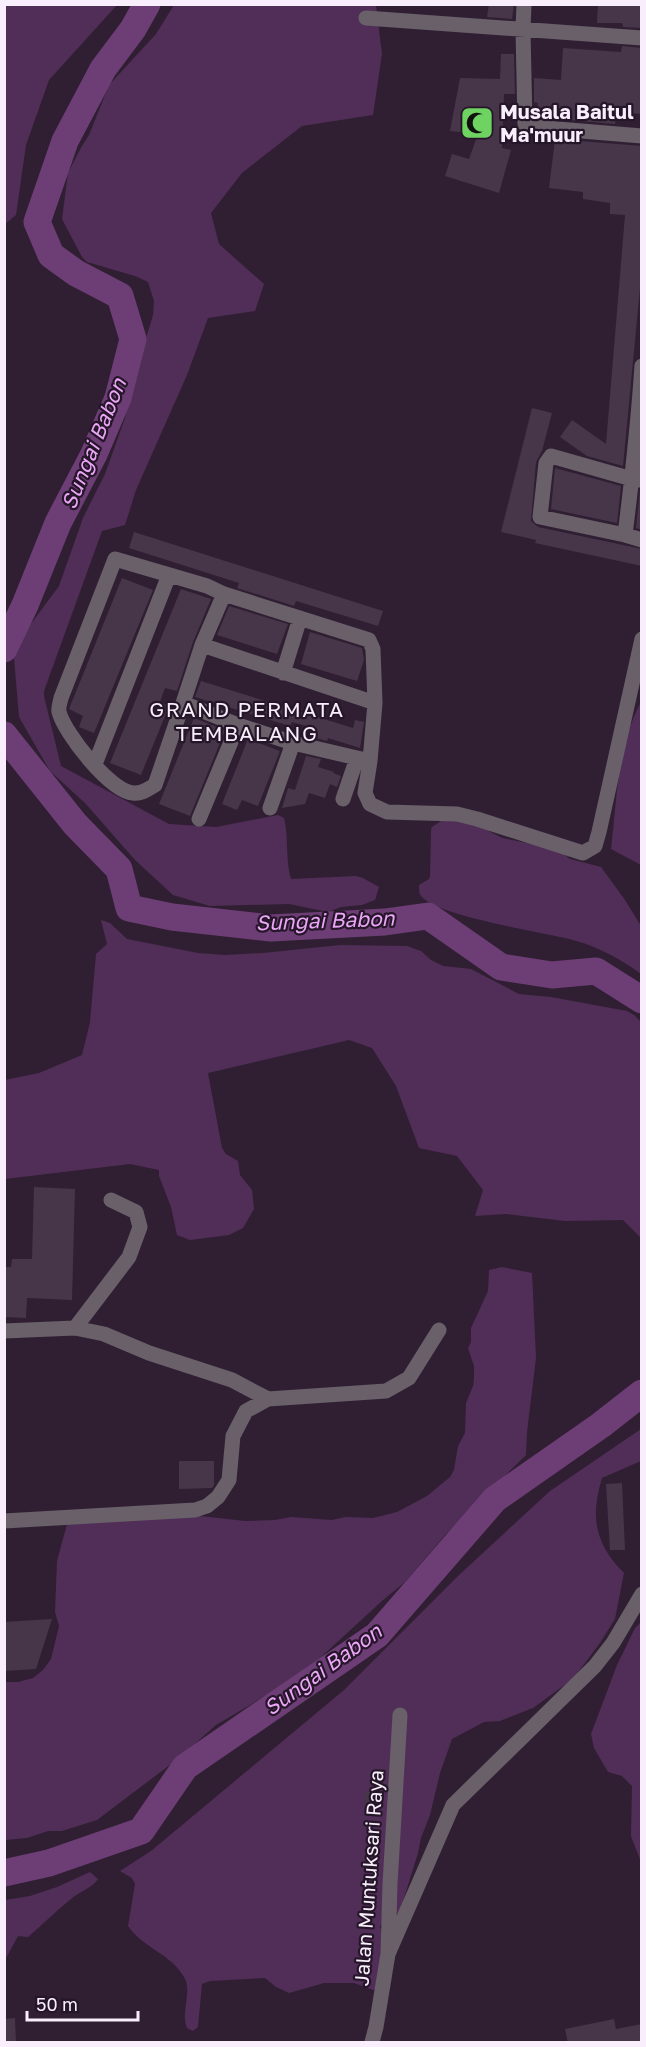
<svg xmlns="http://www.w3.org/2000/svg" width="646" height="2047" font-family="'Golos Text',sans-serif">
<style>
.green{fill:#512e57}
.lines{fill:none;stroke-linecap:round;stroke-linejoin:round}
.river{stroke:#6d3e75;stroke-width:27}
.building{fill:#47354a}
.minor{stroke:#69606a;stroke-width:15}
.labels{text-anchor:middle;stroke-width:4.5;stroke-linejoin:round;paint-order:stroke}
.poi-label{font-size:20px;font-weight:bold;fill:#f9eefb;stroke:#261629;text-anchor:start}
.street-label{font-size:20px;fill:#f9eefb;stroke:#261629}
.water-label{font-size:21px;font-style:italic;fill:#eba6f7;stroke:#261629}
.neighbourhood-label{font-size:21px;letter-spacing:1.5px;fill:#f9eefb;stroke:#261629}
</style>
<rect width="100%" height="100%" fill="#301f33"/>
<path class="green" d="M5,4L117,5L49,80L26,145L16,215L5,224Z
M174,5H376L382,54L373,115L302,126L242,173L211,213L219,244L264,284L255,311L208,318L187,375L136,490L125,525L102,531L44,691V696L61,766L169,824L216,827L278,815L284,818C289,838 285,859 291,879L356,876L363,878L379,887L375,900L362,905L341,907L328,912L289,904L210,906L173,895L135,860L85,803L50,771L19,717L14,658L16,644L59,586L83,518L105,474L125,418L131,388L153,315L154,301L148,282L135,276L87,262L82,257L62,219L68,173L82,146L89,135L109,85L156,34Z
M641,702V865L611,849C617,800 617,746 641,702Z
M444,819H452L485,829L502,838L537,845L564,854L570,859L601,867L625,900L641,926V974C622,960 599,947 576,941C550,933 430,916 420,894C419,893 419,886 419,885L429,879L430,876L431,830L432,827Z
M101,920L110,923L127,939L198,953L225,955L263,953L340,945L407,946L421,951L431,960L443,966L471,969L519,994L551,997L627,1011L634,1015L642,1023L641,1238L623,1220L565,1221L506,1214L475,1216L483,1190L457,1156L419,1148L396,1086L372,1048L349,1040L208,1073L222,1148L226,1154L238,1161L240,1175L252,1190L254,1209L243,1228L229,1235L190,1240L177,1235L171,1207L159,1176V1170L130,1164L5,1179V1080L39,1073L82,1055L90,1022L96,954L107,944Z
M502,1267L532,1273L536,1358L527,1432L526,1455L446,1534L405,1582L383,1600L320,1658L272,1692L216,1725L179,1758L97,1820L62,1831H48L27,1838L5,1840V1682H18L33,1678L43,1670L51,1659L59,1626L55,1612L57,1561L67,1524L173,1513L245,1521L275,1520L291,1517L332,1520L345,1517L373,1518L397,1512L427,1496L450,1477L454,1470L458,1446L465,1433L466,1403L473,1386L474,1379V1366L468,1348L471,1342V1328L488,1291L489,1270Z
M641,1429V1461L602,1478C590,1517 595,1544 624,1573L615,1619L600,1643L573,1679L533,1708L500,1721L484,1722L452,1739L440,1773L430,1815L421,1838L418,1853L400,1911L380,1926L383,1939L379,1988L373,1990L354,1983H324L289,1993L276,1987L265,1978L210,1981L202,1984L198,2027L193,2031L187,2028C180,2011 193,1992 184,1977C170,1953 143,1948 128,1926L135,1884L132,1878L120,1871L151,1851L344,1690L459,1575L550,1491Z
M641,1622V1862L631,1836L632,1786L622,1776L608,1772L594,1748L591,1734L617,1665L635,1628Z
M90,1872L98,1879C91,1889 80,1891 71,1899C56,1911 42,1925 28,1937L18,1936L5,1960V1900L30,1896L57,1887Z"/>
<g class="lines">
<path class="river" d="M4,649L25,605L58,523L94,454L118,398L133,339L120,296L76,273L51,255L37,222L65,141L103,69L133,29L147,4
M4,735L75,824L119,869L129,908L172,917L271,928L385,922L428,916L501,967L552,975L596,971L642,1000
M4,1873L49,1863L141,1831L185,1767L377,1635L495,1499L601,1425L642,1393"/>
</g>
<path class="building" d="M489,4H514L512,19L487,17Z
M598,4H642V28L623,27L622,23H597Z
M622,46L642,48V114L616,112L615,124L557,119V118L536,115L538,103L534,102V78L561,80L563,48L621,52Z
M501,54H514L515,94H504L502,148L511,150L499,193L445,176L452,154L469,159L478,134L450,131L460,78L500,79Z
M555,139L642,146V267L623,466L587,456L560,437L572,420L606,444L625,215L610,214V203L583,199V192L549,188Z
M532,408L552,413L542,451L536,462L531,521L538,527L642,549V566L535,543L536,540L501,532Z
M555,468L621,486L617,523L551,509Z
M640,490H642V530L636,528Z
M134,532L383,611L378,626L296,601L294,606L237,588L239,583L129,548Z
M122,578L153,590L94,733L79,727L83,716L69,709Z
M181,589L211,599L193,642L177,691L165,688L160,702L169,706L141,775L110,763Z
M229,606L288,624L277,654L217,635Z
M310,632L362,648L364,660L357,681L301,664Z
M201,681L353,728L355,720L364,722L360,748L328,738L327,741L312,737L314,733L305,730L306,726L292,722L290,726L195,697Z
M194,718L224,730V733L190,816L159,804Z
M248,739L280,751L258,806L242,800L237,810L222,804Z
M306,756L321,759L318,767L334,772L333,773L341,776L337,787L330,784L325,798L309,793L305,804L282,808L288,788L295,790Z
M34,1187L75,1189L72,1300L27,1298L26,1318L4,1317V1267H11L12,1259H32Z
M179,1461H214V1485L212,1488L179,1489Z
M622,1483L625,1550H610L606,1484Z
M52,1619L36,1669L4,1671V1622Z
M365,1791L383,1793L382,1806L364,1804Z
M15,2018L16,2043H4V2019Z
M614,2019L616,2029L642,2024V2043H568L565,2029Z"/>
<g class="lines">
<path class="minor" d="M524,4L523,30L525,124L533,127L642,136
M366,18L642,38
M642,366C638,423 632,479 625,535L540,517L546,463L551,456L632,479L642,480
M625,535L642,540
M202,645L375,703L370,761L365,793L370,804L387,812L457,814L477,819L583,853L595,846L599,832L642,639
M283,673L300,618
M183,703L155,785C148,789 142,794 133,793C110,791 65,734 59,712C58,708 60,703 61,698L115,559L207,586L224,594
M370,761L293,743L238,725L183,703L202,645L224,594L369,640L373,649L375,703
M95,764L169,575
M343,799L357,758
M270,808L293,743
M199,819L238,725
M75,1328L129,1257L140,1227L136,1212L111,1200
M4,1331L75,1328L104,1334L149,1353L232,1380L268,1399
M4,1521L195,1510L207,1506L218,1497L229,1480L233,1436L246,1411L268,1399L386,1391L409,1378L439,1330
M388,1954L453,1805L595,1666L613,1643L642,1594
M372,2042L376,2027L388,1954L390,1884L400,1715"/>
</g>
<defs>
<g id="mosque-square" transform="scale(1.725)"><rect x="-9" y="-9" width="18" height="18" rx="4" fill="#6ed360" stroke="#261629"/><path d="M3.5-4.9A6 6 0 1 0 3.5 4.9A5 5 0 1 1 3.5-4.9Z" fill="#111"/></g>
</defs>
<g fill-rule="evenodd">
<use href="#mosque-square" x="477" y="123"/>
</g>
<g class="labels">
<g class="poi-label">
<text x="500" y="119">Musala Baitul<tspan x="500" dy="23">Ma'muur</tspan></text>
</g>
<g class="street-label">
<text transform="translate(369 1878) rotate(-86)" y="7">Jalan Muntuksari Raya</text>
</g>
<g class="water-label">
<text transform="translate(94 444) rotate(-68)" y="7">Sungai Babon</text>
<text transform="translate(325 921) rotate(-2)" y="7">Sungai Babon</text>
<text transform="translate(323 1670) rotate(-36)" y="7">Sungai Babon</text>
</g>
<g class="neighbourhood-label">
<text x="247" y="717">GRAND PERMATA<tspan x="247" dy="24">TEMBALANG</tspan></text>
</g>
</g>
<rect width="646" height="2047" fill="none" stroke="#f9eefb" stroke-width="12"/>
<path d="M27 2011v9h111v-9" fill="none" stroke="#f9eefb" stroke-width="3"/>
<text x="36" y="2011" font-size="18" fill="#f9eefb" stroke="#261629" stroke-width="4.5" paint-order="stroke">50 m</text>
</svg>
